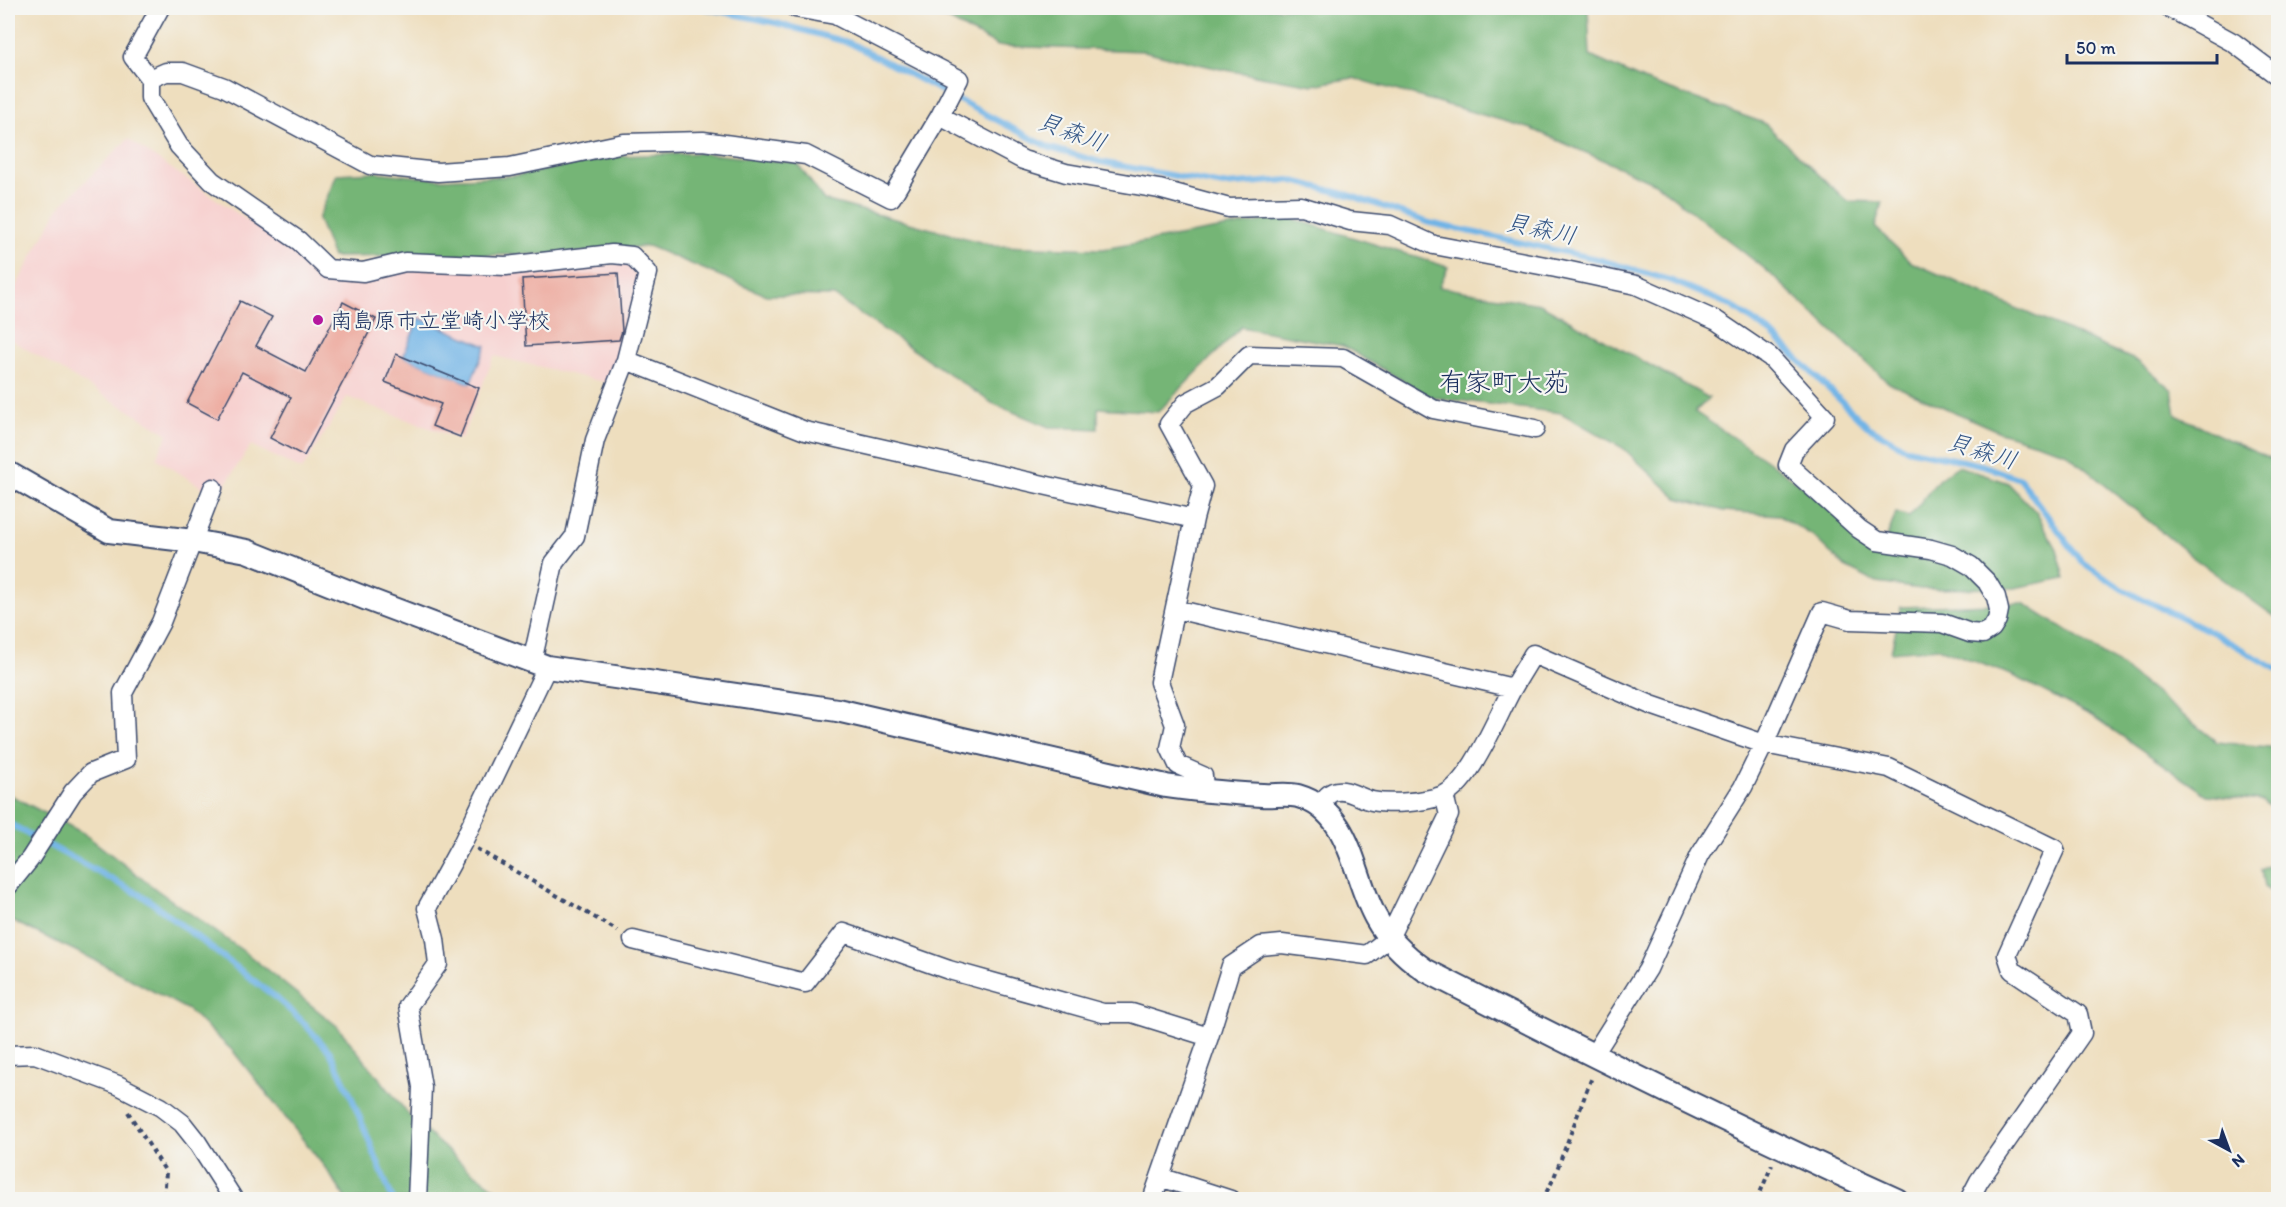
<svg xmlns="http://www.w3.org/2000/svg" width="2286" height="1207" font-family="Itim,'Klee One',sans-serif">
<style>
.built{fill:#f7d0cf}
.forest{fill:#75b576;stroke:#48726a;stroke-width:1.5}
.water{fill:#71b4e6;stroke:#4672a2;stroke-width:1.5}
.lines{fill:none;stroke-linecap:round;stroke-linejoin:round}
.stream{stroke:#71b4e6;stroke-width:6}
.building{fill:#edaa9f}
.minor-casing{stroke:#3b496c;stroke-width:21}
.tertiary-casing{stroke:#3b496c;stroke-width:26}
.path{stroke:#3b496c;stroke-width:4;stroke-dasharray:4.5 4.5;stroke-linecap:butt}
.minor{stroke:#fff;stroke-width:18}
.tertiary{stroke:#fff;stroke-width:22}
.poi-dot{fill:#b5179e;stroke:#f6f6f2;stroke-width:2}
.labels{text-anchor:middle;stroke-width:4.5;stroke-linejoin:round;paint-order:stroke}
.poi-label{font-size:22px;fill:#1b2f5e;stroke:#f6f6f2;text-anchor:start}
.water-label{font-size:24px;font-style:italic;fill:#355787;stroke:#f6f6f2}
.quarter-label{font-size:26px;fill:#1b2f5e;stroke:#f6f6f2}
</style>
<rect width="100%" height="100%" fill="#f6f6f2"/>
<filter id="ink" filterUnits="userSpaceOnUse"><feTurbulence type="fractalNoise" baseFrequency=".0167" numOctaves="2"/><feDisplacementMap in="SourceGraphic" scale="12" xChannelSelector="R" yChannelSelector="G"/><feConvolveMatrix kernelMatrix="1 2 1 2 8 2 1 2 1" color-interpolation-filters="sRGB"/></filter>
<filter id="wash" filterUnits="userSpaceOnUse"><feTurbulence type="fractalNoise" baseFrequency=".008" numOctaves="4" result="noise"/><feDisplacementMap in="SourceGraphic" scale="24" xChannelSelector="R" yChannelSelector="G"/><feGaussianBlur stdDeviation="1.35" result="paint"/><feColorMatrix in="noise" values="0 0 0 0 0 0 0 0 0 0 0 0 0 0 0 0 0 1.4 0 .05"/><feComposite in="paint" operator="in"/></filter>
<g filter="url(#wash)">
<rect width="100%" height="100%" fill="#eedebe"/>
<path class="built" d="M128,139L338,282L407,268L519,271L627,263L640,281L612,384L494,356L461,440L347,397L302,470L251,445L217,497L156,458L168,434L8,338V301L59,207Z"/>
<path class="forest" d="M926,8H1588L1590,56L1643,80L1764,123L1847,201L1882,202L1875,227L1911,262L2137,361L2172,390L2176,415L2278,463V619L2191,556L2065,452L2000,432L1889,383L1765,269L1655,183L1532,129L1353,78L1313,85L1220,69L1144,51L998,46Z
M700,153L797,163L824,200L995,246L1103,249L1287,217L1448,267L1439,287L1540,304L1709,398L1695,412L1765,459L1884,545L1896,513L1909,517L1939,479L1958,466L2008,483L2036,512L2057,549L2065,578L2014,588L1921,589L1877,583L1845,567L1812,535L1778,515L1724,511L1677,498L1623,448L1561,413L1431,397L1343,346L1241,327L1158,412L1098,408V429L1049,427L992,403L834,296L766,295L648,246L567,254L333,257L318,219L337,174L375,172L438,179L513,176L621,156Z
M2023,603L2117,663L2217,742L2278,748V812L2262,801L2207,795L2094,717L2014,676L1939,648L1891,652L1901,607Z
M8,794L83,833L157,890L246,953L337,1026L413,1120L466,1167L499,1191L547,1195L562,1199H346L327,1170L233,1051L188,1010L99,962L8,919Z
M2278,860V896L2264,887L2261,870Z"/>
<path class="water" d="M419,318L486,346L470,384L403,357Z"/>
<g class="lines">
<path class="stream" d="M705,8L776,23L850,43L1050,148L1100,162L1223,185L1289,180L1349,195L1430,223L1597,259L1672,281L1732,306L1772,334L1867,426L1907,449L1982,465L2020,479L2082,562L2122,589L2212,632L2278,670
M8,823L146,898L274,996L301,1020L330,1052L349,1091L393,1200"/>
</g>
<g id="blocks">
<path class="building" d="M618,273L622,331L619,340L526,346L522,279Z
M240,301L272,317L256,346L306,372L343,302L376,319L304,456L270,438L291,397L242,372L217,419L187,403Z
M396,354L479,388L460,437L432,426L441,404L385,382Z"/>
</g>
</g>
<g filter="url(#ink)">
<use href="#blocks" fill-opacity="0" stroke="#3b496c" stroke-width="1.5"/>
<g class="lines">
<g class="minor-casing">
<path id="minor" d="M160,8L133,57L150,79V98L179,146L212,181L299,241L328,269L363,272L405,262L506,266L612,254L632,256L648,273L626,360L595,440L575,536L554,563L532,662
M2170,8L2234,43L2278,76
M150,79L166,72H183L224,87L370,165L438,172L510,167L624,143L703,141L806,155L891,198L940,116L959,79L835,15L795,8
M940,116L1023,160L1066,173L1159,189L1229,208L1301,206L1350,221L1390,225L1434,245L1556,268L1636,285L1717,321L1770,357L1825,417L1794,450L1788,465L1859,529L1877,541L1931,549L1952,555L1971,566L1987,582L1996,597L1999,610L1997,620L1992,628L1983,634L1970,633L1942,623L1850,620L1822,612L1764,744L1743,787L1700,855L1648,969L1593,1056
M626,360L805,431L1194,519L1159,682L1175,725L1170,748L1178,765L1203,776L1204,792
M1194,519L1203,486L1169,424L1186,403L1218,386L1249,355L1343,358L1433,409L1535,429
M1175,609L1513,688
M1320,805C1324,800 1326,795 1333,792C1346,787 1359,798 1372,801C1391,805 1423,802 1441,796C1471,786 1498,713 1514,686C1520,675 1527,665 1533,654L1651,705L1764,744L1889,768L2055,849L2007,955L2012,970L2078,1014L2082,1033L1979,1181L1969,1200
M8,886L30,859L73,792L91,773L126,759L123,693L161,622L213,488
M633,940L805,983L844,933L949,970L1103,1013H1132L1209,1037L1231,966L1261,946L1282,944L1367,955L1389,938L1449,815L1444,795
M8,1055L35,1054L118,1085L161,1107L182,1123L197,1142L234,1200
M1160,1177L1231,1200
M417,1200L422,1087L408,1006L438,964L435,939L427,908L463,842L547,667
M1152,1200L1209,1037"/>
</g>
<g class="tertiary-casing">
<path id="tertiary" d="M8,473L109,531L193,541L247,551L367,599L547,667L837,710L1166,786C1198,791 1229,793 1262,795C1273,796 1287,793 1298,796C1353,812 1352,876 1376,918C1388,940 1405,956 1425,970C1581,1050 1737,1128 1897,1200"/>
</g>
<path class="path" d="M477,849L618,931
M128,1112L166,1172L164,1200
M1542,1200L1553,1180L1592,1077
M1757,1200L1772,1165"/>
<use href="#minor" class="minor"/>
<use href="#tertiary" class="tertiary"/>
</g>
</g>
<circle class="poi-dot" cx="318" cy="320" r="6"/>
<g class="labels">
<g class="poi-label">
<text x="330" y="328">南島原市立堂崎小学校</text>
</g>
<g class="water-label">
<text transform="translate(1072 132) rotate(20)" y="8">貝森川</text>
<text transform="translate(1541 229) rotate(12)" y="8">貝森川</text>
<text transform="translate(1982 451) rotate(17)" y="8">貝森川</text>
</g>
<g class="quarter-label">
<text x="1504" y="391">有家町大苑</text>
</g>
</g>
<rect width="2286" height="1207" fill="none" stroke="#f6f6f2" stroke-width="30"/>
<g transform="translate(2229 1150) rotate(139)" stroke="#f6f6f2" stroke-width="4.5" paint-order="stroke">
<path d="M0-4.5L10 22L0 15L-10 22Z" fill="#1b2f5e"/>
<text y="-9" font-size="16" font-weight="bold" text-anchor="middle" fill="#1b2f5e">N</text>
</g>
<path d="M2067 54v9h150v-9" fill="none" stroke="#1b2f5e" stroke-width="3"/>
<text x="2076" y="54" font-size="18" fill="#1b2f5e" stroke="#f6f6f2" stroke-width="4.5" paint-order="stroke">50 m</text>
</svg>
